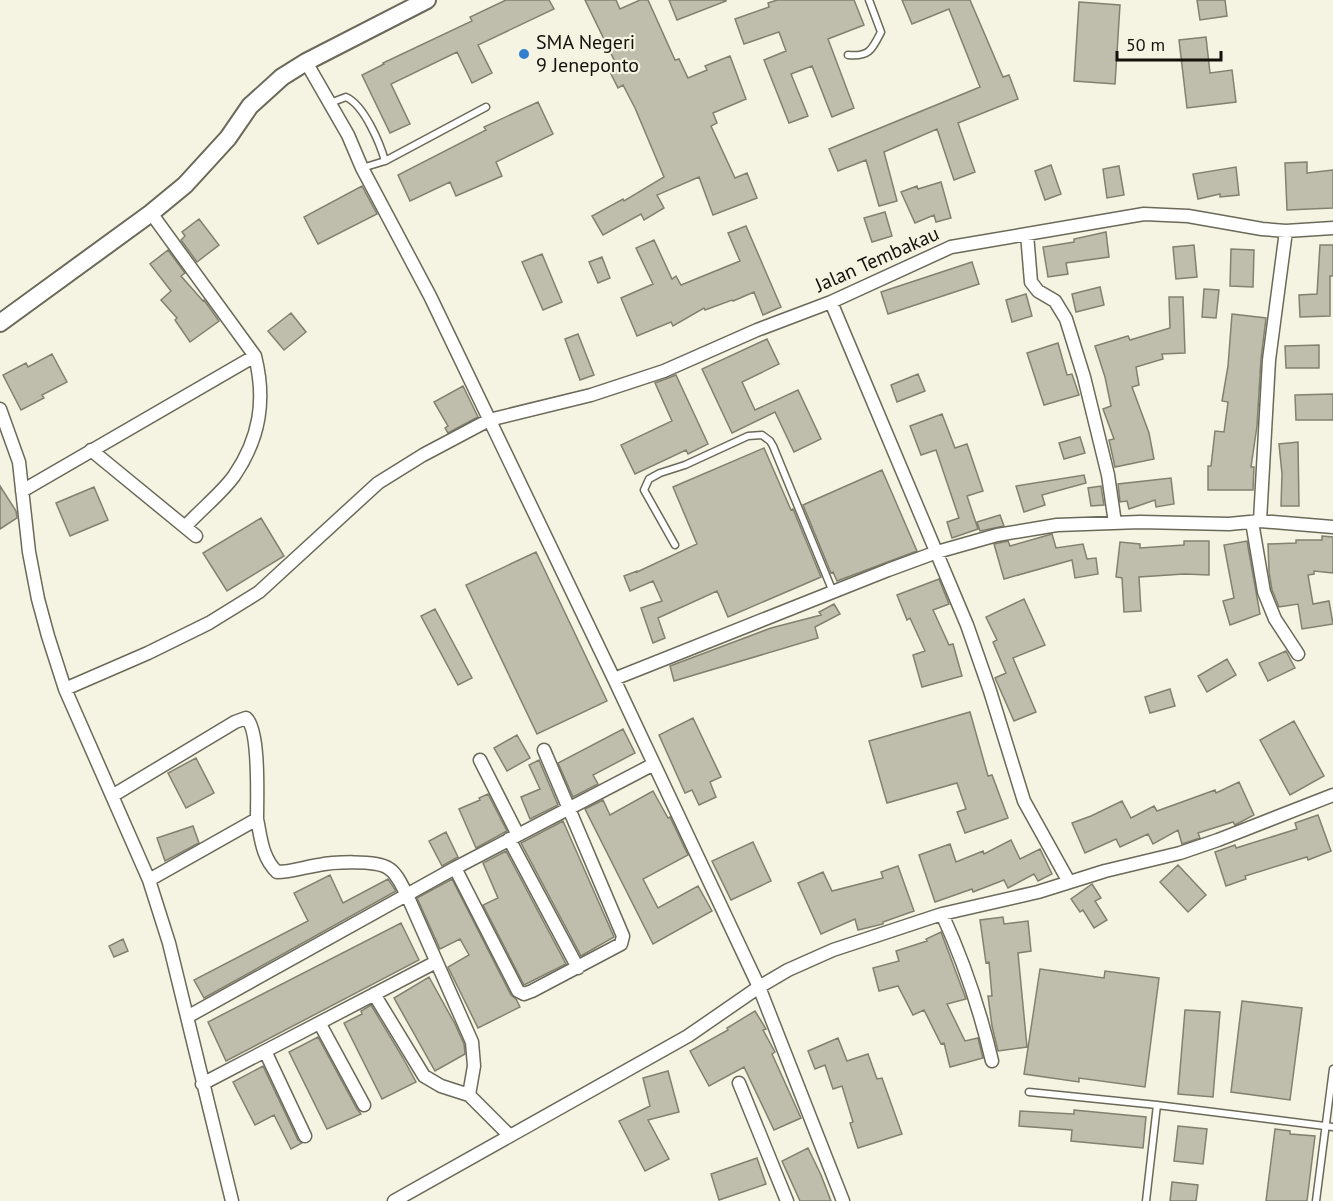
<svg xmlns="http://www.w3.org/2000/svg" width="1333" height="1201" font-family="'PT Sans',sans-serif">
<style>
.building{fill:#bfbdab;stroke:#828170;stroke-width:1.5}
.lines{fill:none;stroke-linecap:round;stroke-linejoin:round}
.service-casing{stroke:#6b6959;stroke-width:9}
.minor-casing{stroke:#6b6959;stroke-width:15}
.secondary-casing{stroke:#6b6959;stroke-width:20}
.service{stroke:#fff;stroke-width:6}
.minor{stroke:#fff;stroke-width:12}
.secondary{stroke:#fff;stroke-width:16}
.poi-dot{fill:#317fcf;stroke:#f5f3e1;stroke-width:2}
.labels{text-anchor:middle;stroke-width:4.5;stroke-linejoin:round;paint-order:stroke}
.poi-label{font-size:20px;fill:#12110b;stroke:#f5f3e1;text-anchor:start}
.street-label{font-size:20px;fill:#12110b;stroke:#f5f3e1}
</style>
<rect width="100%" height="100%" fill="#f5f3e1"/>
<path class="building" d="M506,0H549L554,9L478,45L492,73L472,83L457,52L391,84L410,124L390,133L362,75L384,64L383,63L472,21L470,17Z
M585,0H616L620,9L640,0H648L675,60L679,59L688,78L707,70L705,66L730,56L746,99L713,113L717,123L711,126L735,178L747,173L757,198L713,215L699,177L657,195L664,208L644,220L641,214L603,235L592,216L623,199L624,201L664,177L635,108L623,85L618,88L607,66L615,62Z
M669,0H726V1L677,20Z
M777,0H854L864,25L828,39L854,108L832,117L812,66L791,74L808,116L789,123L764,60L786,51L779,32L744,44L735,19L769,7L768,3Z
M902,0H970L1003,77L1009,75L1018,99L958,123L975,172L954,180L937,129L884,152L897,201L879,206L866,160L838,171L829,149L980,87L949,9L912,24Z
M1197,0H1225L1227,16L1200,20Z
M1079,2L1120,5L1115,84L1074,81Z
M1206,37L1210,73L1232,70L1236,102L1187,108L1179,40Z
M538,102L553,134L496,162L502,176L456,196L450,182L410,201L398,175L486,130L484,127Z
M1307,162V173L1333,170V208L1287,210L1285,163Z
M1051,165L1061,194L1045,200L1035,171Z
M1119,166L1124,195L1107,198L1103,169Z
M1236,167L1239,195L1220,197V194L1198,199L1193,174Z
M941,182L951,218L936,222L934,215L915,223L901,192L917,186L918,189Z
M362,186L377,214L318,244L304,217Z
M885,212L892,236L872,242L864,218Z
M199,219L219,245L197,262L181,240L185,236L182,232Z
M746,226L781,307L763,315L754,292L733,301L732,300L705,310L704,308L673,326L671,322L637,336L621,298L653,284L636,248L654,240L672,279L676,276L681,285L740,261L728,233Z
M1106,232L1109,257L1066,263L1068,274L1048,277L1043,247L1074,242V239Z
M1194,245L1197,277L1176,279L1173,247Z
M1320,245H1333V276H1330V316L1300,317L1299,295L1317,294Z
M1231,249L1254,250L1253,287L1230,286Z
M168,250L185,273L181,276L203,301L204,300L219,321L190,342L175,320L177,318L161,300L171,291L150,264Z
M542,254L562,302L543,310L522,262Z
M602,257L610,278L598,283L589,262Z
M972,262L979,284L888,314L881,292Z
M1100,287L1104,305L1076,312L1072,294Z
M1204,289L1219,290L1216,318L1202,317Z
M1026,294L1032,316L1012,322L1006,300Z
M1169,297H1183L1185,353L1162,354L1163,359L1136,367L1139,385L1132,387L1149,433L1154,459L1115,467L1109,440L1114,439L1103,409L1111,406L1105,377L1095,346L1128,336L1130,340L1170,328Z
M291,313L306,332L284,350L268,331Z
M1232,314L1266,318L1261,359L1257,426L1251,467H1254L1253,490H1208V466H1211L1215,431L1224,432L1228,402L1222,401L1228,366Z
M578,334L594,375L580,380L565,339Z
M767,339L779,364L742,382L755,410L798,390L821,439L794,452L775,412L732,433L702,369Z
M1058,343L1067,375L1072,374L1079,395L1044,405L1027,353Z
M1319,345V368H1286L1285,346Z
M52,354L67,382L42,395L44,398L21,410L3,375L26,363L28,367Z
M918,374L925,391L897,402L891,385Z
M676,375L708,444L688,454L686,450L635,474L621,445L672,421L655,383Z
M463,386L478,417L448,433L445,428L448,426L434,402Z
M1333,394V420H1296L1295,395Z
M942,414L955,448L967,444L983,491L967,496L978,529L952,538L947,522L959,518L936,450L921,455L910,426Z
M1080,437L1085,453L1064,459L1059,443Z
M1298,442L1299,506H1281L1282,474L1279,444Z
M764,448L791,510L793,509L821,577L728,617L717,591L658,618L665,638L653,643L641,608L662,601L653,581L630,591L624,576L637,571V572L697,544L673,487Z
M882,470L917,551L837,581L833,572L831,573L803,505Z
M1084,475L1086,483L1042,495L1045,505L1024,512L1016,486Z
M1171,478L1174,504L1156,507L1155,500L1129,509L1127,501L1120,502L1118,484Z
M0,486L16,511L17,518L0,529Z
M1101,486L1104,505L1091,506L1088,488Z
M94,487L108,520L70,536L56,503Z
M1000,515L1004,526L980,531L977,522Z
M261,518L284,556L227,591L203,553Z
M1052,534L1056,548L1083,544L1087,559L1096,558L1098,574L1075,578L1072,560L1004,579L994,544L1008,541L1010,546Z
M1322,536L1333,537V573L1314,571V574L1308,575L1313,604L1329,601L1333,624L1302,629L1298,604L1279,607L1272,590L1269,572L1268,544L1296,543V540H1322Z
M1184,541H1209V575L1184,574L1139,577L1141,611L1124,612L1122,578L1116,577L1120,542L1140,544V548L1184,545Z
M1247,541L1260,614L1230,625L1223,601L1234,598L1224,545Z
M536,552L607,701L537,734L466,585Z
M939,579L949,604L933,610L949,645L953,644L962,676L922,687L913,655L925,651L910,618L907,620L897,595Z
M1024,599L1045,645L1013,658L1036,712L1014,721L995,678L1006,673L993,642L997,640L986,617Z
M834,604L840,614L815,627L818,638L674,681L670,666L771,628L821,615L819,612Z
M435,609L472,678L458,685L421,616Z
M1286,651L1295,668L1268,681L1259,663Z
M1227,659L1236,675L1207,692L1198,676Z
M1170,689L1175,706L1150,713L1145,697Z
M970,712L988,776L992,775L1008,818L965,833L957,812L966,809L957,783L887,803L869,741Z
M693,718L721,777L710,782L716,797L699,805L692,790L685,793L659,735Z
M1294,721L1324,776L1290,795L1260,740Z
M623,729L635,753L593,775L598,784L573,797L558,763Z
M517,735L530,758L507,771L494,748Z
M196,758L214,793L186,808L168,773Z
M539,760L558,805L530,819L521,797L540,789L529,765Z
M1239,782L1254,815L1235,825L1233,822L1198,833L1200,838L1182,844L1178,830L1153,844L1148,834L1120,847L1116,839L1085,853L1072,823L1091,816L1122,801L1131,818L1154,806L1157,811L1215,790L1216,793Z
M653,791L668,818L670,817L688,855L643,879L658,908L698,886L712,911L653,944L585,809L603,800L610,815Z
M488,794L507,831L476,848L459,809L480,800L479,798Z
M1318,815L1331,851L1308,860L1307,857L1245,876L1246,879L1226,886L1215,852L1235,845L1236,848L1297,829L1295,823Z
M563,821L614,937L581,956L521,843Z
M193,826L199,843L165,861L157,838Z
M446,832L458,857L442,866L429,841Z
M1011,840L1020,859L1040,849L1052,874L1038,881L1034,874L1008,888L1004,880L973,892L972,889L935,902L919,855L950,844L956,862L983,851L984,854Z
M753,842L771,881L731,900L712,861Z
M506,851L566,964L524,985L483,905L498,898L483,863Z
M1178,865L1206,895L1188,912L1160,882Z
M898,866L914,911L883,922V924L858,930L855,919L821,934L798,883L823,872L832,891L883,878L881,872Z
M330,875L343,903L388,879L396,891L204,998L194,980L308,921L294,893Z
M452,879L511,995L516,999L520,1007L478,1028L448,967L469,955L460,939L440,949L417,898Z
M1092,884L1101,898L1095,901L1107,920L1094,928L1083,910L1080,912L1071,899Z
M1003,917L1004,924L1028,921L1031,951L1018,953L1027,1047L998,1051L992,1026L988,996H992L989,962L986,963L980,920Z
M401,923L419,960L226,1061L208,1022Z
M941,932L966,999L947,1004L965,1041L978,1038L983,1058L950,1067L944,1043L941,1044L924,1010L913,1015L898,986L879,991L873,968L899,961L896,951L927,941L926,939Z
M123,939L128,951L114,957L109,946Z
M1040,969L1104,978L1105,971L1159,978L1145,1087L1079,1078V1082L1024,1074Z
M429,977L455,1024L464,1044L465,1054L435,1071L394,998Z
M1242,1001L1302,1008L1290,1100L1231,1092Z
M371,1005L403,1058L416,1082L382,1099L344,1023L362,1014L361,1011Z
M1185,1010L1220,1012L1213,1097L1178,1094Z
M755,1011L766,1029L763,1030L775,1052L772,1054L801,1118L774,1130L744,1067L709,1086L690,1051L728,1030L727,1028Z
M318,1037L357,1109L361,1114L327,1129L289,1052Z
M838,1038L847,1061L868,1054L877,1079L882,1078L902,1134L858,1148L850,1123L853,1122L842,1086L833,1089L825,1065L815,1069L808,1051Z
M263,1066L298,1140L302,1143L291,1149L274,1115L255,1125L233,1082Z
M668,1071L679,1112L648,1120L669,1159L645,1171L619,1121L650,1106L643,1078Z
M1074,1110L1146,1117L1143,1148L1071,1141L1072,1130L1019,1126L1020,1111L1074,1114Z
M1178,1126L1207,1129L1203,1164L1174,1161Z
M1275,1129L1290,1131V1134L1315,1136L1307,1201H1266Z
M808,1148L821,1175L831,1201H800L782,1161Z
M757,1158L766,1184L719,1200L711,1174Z
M1172,1182L1198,1185L1196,1201H1170Z"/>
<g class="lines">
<g class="service-casing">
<path id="service" d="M848,55C869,57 872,50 881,32L869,0
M330,103L346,97C364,105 380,143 385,161L362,168
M385,161L486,107
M675,545L644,490L649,479L660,473L685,465L748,436L762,435L770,441L773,446L833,592
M1029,1092L1157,1105L1333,1127
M1146,1201L1157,1105
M1316,1201L1333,1069"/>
</g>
<g class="minor-casing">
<path id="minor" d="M306,62L348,135L362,168L430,296L614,679L759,987L843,1201
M151,213L255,356C266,400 260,438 234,476C221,494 200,510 185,527
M1027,234L1031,282L1038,291L1055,301L1066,319L1084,377L1108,475L1115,523
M831,302L967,625L990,691L1024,801L1069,882
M0,409L19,462L29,552L38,599L48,636L65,689L149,880L169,943L232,1201
M91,450L196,536
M22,491L255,356
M1260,521L1269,360L1286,231
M1252,522L1264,592L1275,619L1298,654
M614,679L888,570L937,552L997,535L1057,525L1140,522L1229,524L1260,521L1333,527
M65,689L148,653L209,623L259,592L378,483L423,455L489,420L591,395L664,371L757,330L831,302L951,247L1144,214L1188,216L1262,229L1286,231L1333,228
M480,760L518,835
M112,796L235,722L246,718C260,729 257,799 257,819
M509,839L578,968
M455,868L518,991L524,994L532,991L621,944L623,936L544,750
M149,880L257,819C261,838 262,858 277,872C292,872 304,867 319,865C333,862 376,860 388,868C397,873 402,886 407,895L472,1042L474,1066L469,1095
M942,914C964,962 980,1010 992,1061
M374,994L424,1076L441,1086L469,1095L510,1136
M187,1017L455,868L654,764
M320,1024L364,1105
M265,1051L305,1136
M739,1083L787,1201
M202,1084L436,962
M394,1201L688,1036L759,987L788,970L833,950L942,914L1038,892L1105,871L1180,853L1218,840L1333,795"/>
</g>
<g class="secondary-casing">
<path id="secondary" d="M0,323L151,213L185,185L228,138L250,106L282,77L306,62L427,0"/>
</g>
<use href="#service" class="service"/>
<use href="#minor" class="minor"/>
<use href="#secondary" class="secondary"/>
</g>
<circle class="poi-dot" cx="524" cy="54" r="6"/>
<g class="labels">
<g class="poi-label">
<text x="536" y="49">SMA Negeri<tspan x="536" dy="23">9 Jeneponto</tspan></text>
</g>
<g class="street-label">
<text transform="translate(877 259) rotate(-24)" y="7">Jalan Tembakau</text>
</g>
</g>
<path d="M1117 51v9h104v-9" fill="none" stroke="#12110b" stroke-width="3"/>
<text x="1126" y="51" font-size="18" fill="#12110b" stroke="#f5f3e1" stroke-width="4.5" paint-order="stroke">50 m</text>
</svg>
